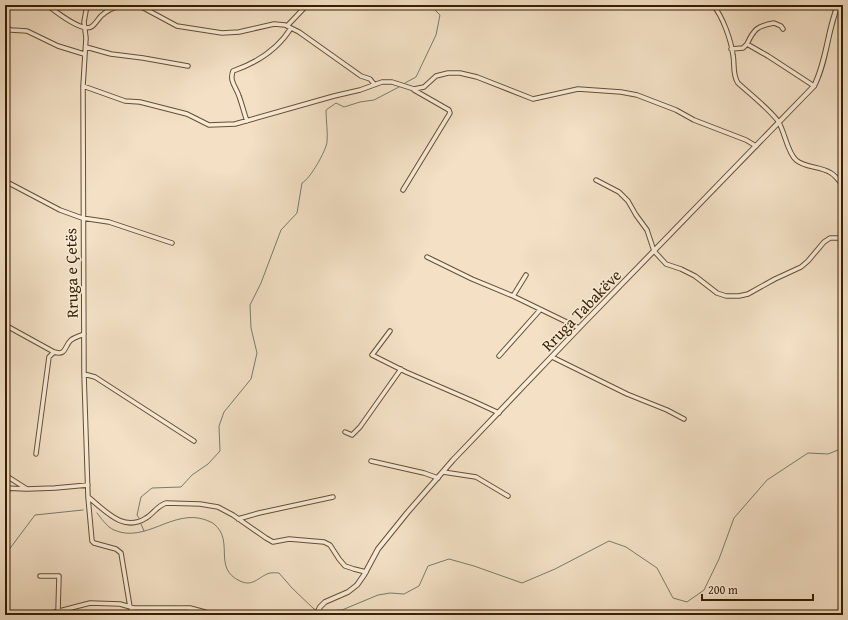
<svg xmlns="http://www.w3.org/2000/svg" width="848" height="620" font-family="'Gentium Book Plus',serif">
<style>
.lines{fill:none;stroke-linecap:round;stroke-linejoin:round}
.stream{stroke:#737e6e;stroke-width:1}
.minor-casing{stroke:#674f32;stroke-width:5.5}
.tertiary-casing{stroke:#674f32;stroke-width:6}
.minor{stroke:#f7ebd9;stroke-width:3.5}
.tertiary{stroke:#f7ebd9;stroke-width:4}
.labels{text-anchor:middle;stroke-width:3;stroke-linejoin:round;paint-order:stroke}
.street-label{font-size:16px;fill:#381f01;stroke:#f7ebd9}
</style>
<rect width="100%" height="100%" fill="#f3e0c5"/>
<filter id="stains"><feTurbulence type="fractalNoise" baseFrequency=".005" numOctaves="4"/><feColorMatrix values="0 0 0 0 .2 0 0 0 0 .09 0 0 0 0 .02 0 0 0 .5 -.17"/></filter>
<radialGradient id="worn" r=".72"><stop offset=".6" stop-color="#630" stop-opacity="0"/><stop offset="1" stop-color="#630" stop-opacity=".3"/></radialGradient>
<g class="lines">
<path class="stream" d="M405,83L416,77L436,35L440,15L430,5
M97,513C101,518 107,527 114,530C146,544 173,508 206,520C208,521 212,522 214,524C235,541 212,568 240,581C252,587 258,578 267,574C271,572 276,573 279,573L292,588L314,609L317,610
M139,518L137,515L141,497L152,488L181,487L192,475L208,464L220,451L219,426L224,412L251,379L257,353L251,328L250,305L261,283L281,230L297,213L302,183C310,179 326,151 327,142C328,132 326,121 326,110L336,103L344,107L360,102L374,100L399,87
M141,524L144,531
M5,555L35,515L83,510
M320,611L342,610L378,595L390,593L404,594L419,586L428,566L449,559L474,566L522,583L555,569L609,541L626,547L657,568L673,598L687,602L704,590L719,559L734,518L767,480L808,453L828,454L843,448"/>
<g class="minor-casing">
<path id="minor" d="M47,5C55,11 81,32 91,27C95,25 98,19 101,16C112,6 122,5 136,5
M87,5L84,22L86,38L83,86L84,374L88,497L92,541L94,543L116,549L121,553L130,607L133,615
M138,5L177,26L222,33L239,32L274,24L285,25L299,32L361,76L370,79L374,84
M713,5C723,17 731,40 733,55C735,65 732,74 738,83C750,94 768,108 778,121C785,132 787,152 796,160C805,168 820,166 831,173C836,176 839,181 843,186
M287,26L307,5
M5,27L11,30L27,31L58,46L84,54
M783,29L781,26L774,23C757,26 754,29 747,44L768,56L814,86
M86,47L111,54L143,58L188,66
M731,49L743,48L747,44
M83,86L125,101L140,102L187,114L209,125L235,124L334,96L360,90L382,82H392L414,89L424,87L436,76L448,73H460L477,77L533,99L578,89L621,92L637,95L676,110L694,120L746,140L756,146
M247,121C244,113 242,104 239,96C236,87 229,81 233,71C256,63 278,49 291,28
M596,180L619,192L628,201L636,215L647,230L654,251L666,264L681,269L695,276L717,293L726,296H739L748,294L775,279L801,267L808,261L824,242L830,238H843
M5,181L60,210L82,218L109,222L172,243
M403,190L450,113L449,110L414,90
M427,257L472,279L513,296
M526,275L513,296L579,328
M5,325L54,352C67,356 64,346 71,340C75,337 80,336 84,334
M390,331L372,355L406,372L473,401L499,413
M499,356L540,310
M552,357L627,394L667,410L684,419
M84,374L95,377L194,441
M345,432L352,435L360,427L401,369
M36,454L49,357L54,352
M371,461L424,473L438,478
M443,472L476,477L508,496
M5,475L27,489L55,488L88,485
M5,488L26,489
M88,497C105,510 123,533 146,518C153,514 157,506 166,503L200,504L218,507L233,515L266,538L273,542L289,539L324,542L330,545L339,559L345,566L354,569L366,572
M5,505L8,488
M238,519L259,513L333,497
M40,576H59L58,611
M44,615L90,603L120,604L134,608H190L205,612
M190,615V608"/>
</g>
<g class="tertiary-casing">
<path id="tertiary" d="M316,615L320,607L325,602L348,592L357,585L364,575L378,549L407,513L453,460L579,328L814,86C827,61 827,31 838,5"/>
</g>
<use href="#minor" class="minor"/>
<use href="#tertiary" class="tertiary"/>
</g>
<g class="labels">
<g class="street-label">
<text transform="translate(71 273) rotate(-91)" y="6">Rruga e Çetës</text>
<text transform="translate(581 310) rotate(-46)" y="6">Rruga Tabakëve</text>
</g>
</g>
<rect width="848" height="620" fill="none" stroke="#f3e0c5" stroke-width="20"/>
<rect x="6" y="6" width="836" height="608" fill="none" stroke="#381f01" stroke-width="2"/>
<rect x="10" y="10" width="828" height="600" fill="none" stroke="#381f01"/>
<path d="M702 594v6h111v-6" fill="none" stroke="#381f01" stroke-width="2"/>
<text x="708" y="594" font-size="12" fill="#381f01" stroke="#f7ebd9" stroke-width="3" paint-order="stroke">200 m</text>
<rect width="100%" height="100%" filter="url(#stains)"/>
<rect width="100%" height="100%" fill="url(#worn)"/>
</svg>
